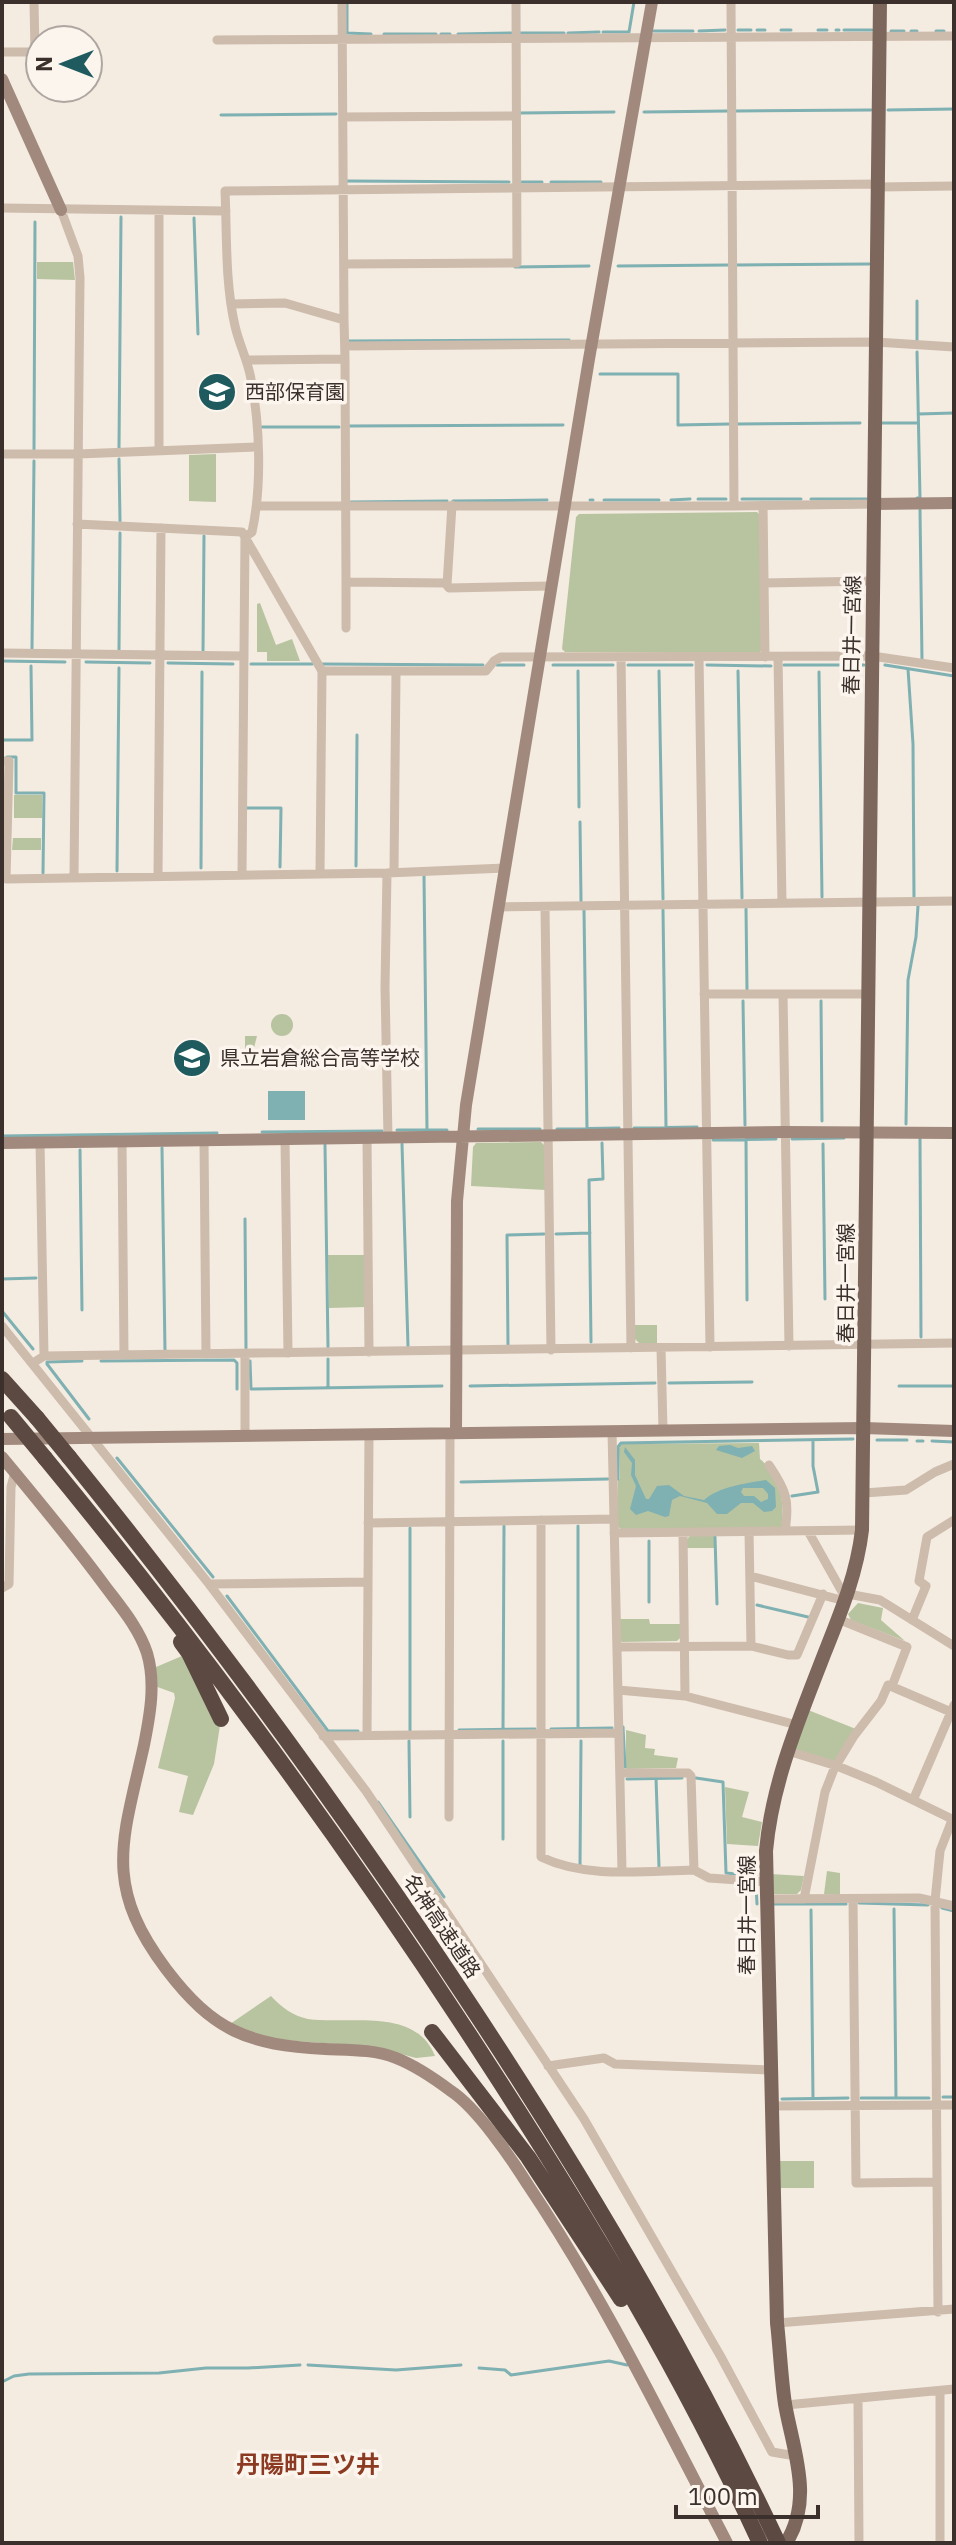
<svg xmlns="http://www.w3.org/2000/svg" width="956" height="2545" font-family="'IBM Plex Sans','Noto Sans JP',sans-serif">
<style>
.green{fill:#b8c4a0}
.water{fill:#7fb0b2;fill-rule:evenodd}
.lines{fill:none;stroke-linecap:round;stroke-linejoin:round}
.stream{stroke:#7fb0b2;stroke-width:3}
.street{stroke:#cdbbac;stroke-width:9}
.secondary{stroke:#a18a7d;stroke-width:12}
.primary{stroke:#7d675c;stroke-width:14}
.highway{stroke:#5c4a42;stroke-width:16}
.highway-bridge{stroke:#5c4a42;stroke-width:16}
.labels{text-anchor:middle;stroke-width:7;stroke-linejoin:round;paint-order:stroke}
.poi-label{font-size:20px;fill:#3b302b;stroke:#fbf5ee;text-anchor:start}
.street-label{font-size:20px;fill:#3b302b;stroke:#fbf5ee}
.quarter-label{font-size:24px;font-weight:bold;fill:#8c3b22;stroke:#fbf5ee}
</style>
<rect width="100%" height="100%" fill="#f4ebe1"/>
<path class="green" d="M37,262H73L75,280L37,279Z
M216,454V502L189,501V455Z
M757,512L760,515L762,649L760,652H565L562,649L576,517L579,514Z
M260,603L276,645L292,639L300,661H267V652H257V604Z
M14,795H42V818H14Z
M13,838H41V850H12Z
M271 1025a11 11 0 1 1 22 0a11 11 0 1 1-22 0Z
M245,1036H257L249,1067L245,1066Z
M541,1142L545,1146L546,1190L471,1186L473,1147L476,1143Z
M328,1255H364L365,1307L329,1308Z
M635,1325H657V1343H639L635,1339Z
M759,1443L760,1459C784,1480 783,1499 782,1528L621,1529L618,1527V1480L620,1479L619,1448L622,1444Z
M690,1536H714V1548H687V1539Z
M858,1603L883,1608L881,1620L905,1641L851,1620L848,1614Z
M619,1619H649L650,1624H680L681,1637L677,1641L622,1642L620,1640Z
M189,1653L221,1719L214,1764L193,1815L179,1812L188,1776L158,1768L175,1698L174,1693L152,1685L149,1670Z
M808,1710L856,1729L835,1764L794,1751Z
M626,1730L646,1735L645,1748L655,1749L654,1755L678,1758L676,1768L626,1769Z
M725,1787L749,1792L742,1817L762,1822L758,1846L727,1844Z
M827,1871L840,1873V1894H824Z
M770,1874L804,1876L801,1890L797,1894H772Z
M271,1996C281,2007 293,2016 308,2019C349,2025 415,2006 435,2056L416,2058L374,2047L270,2039L230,2024Z
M777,2161H814V2188H777Z"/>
<path class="water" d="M268,1091H305V1120H268Z
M730,1445L738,1448L752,1446L755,1451L742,1458L716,1450L719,1446Z
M625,1447L635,1460V1475L646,1499H649L657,1486L669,1485L684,1496L704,1500C721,1486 744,1484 766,1480L775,1488L776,1507L772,1511L764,1512L753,1503H741L727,1514H717L707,1503L680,1496L672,1500L669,1516L665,1517L648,1511L636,1515L630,1509L636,1486L631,1475L632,1463L624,1452ZM743,1488H763L768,1494V1499L761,1502L754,1496H744L741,1492Z"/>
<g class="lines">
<path class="stream" d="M347,2V33L371,34
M738,30H751
M757,30H765
M781,30H791
M818,30H827
M836,30H839
M844,30H872
M654,31H693
M699,31L725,30
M891,31H904
M911,31H917
M936,31H944
M603,32H629L634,2
M520,33H564
M568,33L599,32
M384,34H436
M441,34H450
M458,34L511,33
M888,110L954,109
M736,111L871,110
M644,112L728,111
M520,113L614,112
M221,115L336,114
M347,181L509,182
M522,182H542
M551,182H601
M194,218L198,334
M737,265L869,264
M618,266L729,265
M515,267L589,266
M917,301V340
M348,341L569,340
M600,374H678V425L730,424
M918,414L954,413
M882,423H918
M738,424L860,423
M349,426L563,425
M261,427H339
M119,448L121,217
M34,450L35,222
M119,459L120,521
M917,498H920L917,352
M698,499H726
M742,499H801
M811,499H867
M590,500H593
M604,500H659
M671,500L690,499
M453,501L547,500
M351,502L447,501
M920,510L922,660
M32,649L34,461
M119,650L120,533
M203,652L204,536
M2,661L65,662
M86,662L150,663
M168,663L233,664
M251,664H312
M323,664L483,665
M497,665H524
M553,665H613
M628,665H692
M707,665L771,666
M784,665H864
M885,665L954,676
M908,669L913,744L914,898
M578,671L579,807
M659,671L663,899
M738,671L742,898
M819,672L822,897
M2,740H32L31,666
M7,757H16V793H44L43,873
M247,808H281L280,867
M580,822L581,901
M356,866L357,735
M201,868L202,672
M117,871L119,668
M424,876L427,1130
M746,909L747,990
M584,910L587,1128
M663,910L666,1127
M743,1001L745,1125
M821,1001L822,1121
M906,1124L908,980L916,937L918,906
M634,1128L697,1127
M478,1129H540
M557,1129L619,1128
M397,1130H447
M262,1132L382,1131
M2,1136L217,1133
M920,1138L921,1337
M746,1139L747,1300
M792,1139L844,1138
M713,1140L776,1139
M402,1144L408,1346
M823,1144L825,1299
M325,1145L328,1347
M162,1148L165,1351
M80,1150L82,1310
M245,1219L246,1348
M556,1234L590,1233
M2,1279L36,1278
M2,1311L33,1349
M591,1342L589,1180L603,1179L602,1143
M508,1346L507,1235L544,1234
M328,1359V1388
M82,1361L47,1362V1364L89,1419
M101,1361L234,1360L237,1363V1389
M250,1361L251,1389L442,1386
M669,1383L752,1382
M470,1386L655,1383
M899,1386H954
M877,1440H907
M917,1441H923
M932,1441L954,1442
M117,1458L213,1577
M618,1479V1447L621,1443L853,1439
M461,1482L608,1479
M792,1496L818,1492L813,1466V1440
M578,1526V1728
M715,1537L717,1604
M649,1541V1602
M227,1596L328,1731H358
M757,1605L808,1617
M623,1727L625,1767
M503,1729L504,1526
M551,1729L612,1728
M459,1730L535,1729
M410,1731V1528
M409,1741L410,1817
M656,1778L659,1867
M696,1778L723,1782L726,1873L756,1876
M627,1779L682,1778
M378,1802L444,1897
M503,1839V1741
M580,1866L581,1741
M756,1886L757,1904
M859,1903L928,1905
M771,1904H846
M942,1908L954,1911
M894,1909L896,2098
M811,1910L813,2099
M943,2097H954
M861,2098H929
M782,2099L848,2098
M308,2365L396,2370L461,2365
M479,2368L505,2370L511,2375L609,2361L627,2365
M2,2382L14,2376L29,2374L159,2373L206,2368H248L300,2365"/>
<path class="street" d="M342,2L344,320
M731,2L734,506L874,504
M217,40L954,36
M2,52H35L34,2
M343,117L516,116
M878,187L954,186
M2,208L226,211
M61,210L78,256L80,278L74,878
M344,264L517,263L516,2
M232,304L285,303L344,320L345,359L246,360
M345,346L876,342L954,347
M345,359L346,582L445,583L449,588L551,586
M159,451V212
M2,454H78L258,447
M763,505L765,657
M257,506H734
M77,524L242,532L322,671L320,874
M346,582V628
M764,583L873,581
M447,585L452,505
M2,653L243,656
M621,657L631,1348
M699,657L710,1347
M778,657L782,903
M322,671H486L494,661L501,657L872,656L954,668
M2,761H9L6,879L387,873L505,868
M394,872L396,671
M387,873L385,987L388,1137
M242,875L245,537L252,532C262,486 260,425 251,379C248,361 239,344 235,326C225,283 227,235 225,191L878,184
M158,876L161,528
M498,907L954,901
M545,907L551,1350
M704,994H868
M783,994L789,1346
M367,1138L369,1352
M285,1139L288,1353
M204,1140L206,1354
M122,1141L124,1355
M40,1142L44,1356
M2,1326L209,1584L366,1791L584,2119L721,2357L772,2452L796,2456
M661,1348L663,1430
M245,1353V1435
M33,1363L44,1356L954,1343
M612,1431L622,1871
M769,1465C786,1490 790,1500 785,1531
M864,1493L906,1490L935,1472L954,1464
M541,1520V1857C587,1879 644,1871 694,1870
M368,1523L614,1519
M749,1531L751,1646
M808,1531L845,1597
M683,1532L685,1696L797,1725
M614,1533L862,1530
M750,1576L845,1601
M209,1584L368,1582
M2,1588L9,1584L11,1487L15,1472
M848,1594L880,1600L954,1646
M838,1619L907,1647L892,1686
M912,1620L926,1586L919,1581L927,1537L954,1520
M617,1647L751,1646L788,1655H797L823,1594
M618,1690L685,1696
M367,1735L369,1434
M323,1736L619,1733
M788,1751L837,1766L876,1782L954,1820
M620,1773H688L691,1776L694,1870L709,1878L766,1882
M914,1798L954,1705
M449,1817L450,1433
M765,1899L919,1898L954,1906
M804,1899L825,1792L834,1769L854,1736L881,1701L888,1685L951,1712
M853,1899L856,2183L937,2182
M548,2066L604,2058L615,2064L769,2070
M770,2106L954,2105
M938,2312L935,1901L940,1851L952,1820
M777,2323L954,2309
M940,2392V2543
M858,2399L859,2543
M786,2405L954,2389"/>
<path class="secondary" d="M2,79L61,210
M874,504L954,503
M2,1143L785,1132L954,1133
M456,1433L457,1201L466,1105L589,359L652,2
M2,1439L864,1428L954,1431
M2,1457C37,1499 72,1541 105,1586C120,1606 139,1628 147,1653C156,1683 150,1715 144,1745C123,1840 102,1884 166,1969C213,2031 248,2045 325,2049C348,2050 374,2049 396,2058C414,2065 435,2079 451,2091C477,2108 511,2158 528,2185C604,2298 664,2422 727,2543"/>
<path class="primary" d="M786,2543C814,2499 793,2450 785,2404C781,2377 780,2349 777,2323L766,1851C772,1782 800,1717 825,1652C841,1612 857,1573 862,1530L880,2"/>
<path class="highway" d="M2,1379L37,1418
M69,1457C209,1630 341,1809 463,1994C580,2170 688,2351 778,2543
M45,1458C205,1652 353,1854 489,2065C589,2219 683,2376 760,2543
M181,1642L189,1653L221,1719
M432,2032L528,2157L621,2299"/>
<path class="highway-bridge" d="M11,1417L45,1458
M37,1418L69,1457"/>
</g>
<defs>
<g id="school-disc" transform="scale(2)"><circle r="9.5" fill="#1f5a5e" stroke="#fbf5ee"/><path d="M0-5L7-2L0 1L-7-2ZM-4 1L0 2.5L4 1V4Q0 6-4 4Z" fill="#fff"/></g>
</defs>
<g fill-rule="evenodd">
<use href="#school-disc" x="217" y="392"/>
<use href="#school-disc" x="192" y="1058"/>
</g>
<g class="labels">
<g class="poi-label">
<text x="245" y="399">西部保育園</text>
<text x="220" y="1065">県立岩倉総合高等学校</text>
</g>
<g class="street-label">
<text transform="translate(852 635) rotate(-89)" y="7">春日井一宮線</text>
<text transform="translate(846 1283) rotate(-90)" y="7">春日井一宮線</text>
<text transform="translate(747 1915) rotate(-90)" y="7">春日井一宮線</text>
<text transform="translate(442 1926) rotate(56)" y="7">名神高速道路</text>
</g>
<g class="quarter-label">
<text x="308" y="2473">丹陽町三ツ井</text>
</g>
</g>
<rect width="956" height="2545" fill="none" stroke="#3b302b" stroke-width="8"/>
<g transform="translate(64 64) rotate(270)"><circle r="38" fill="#fbf5ee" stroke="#aea6a0" stroke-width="2"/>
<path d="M0-6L14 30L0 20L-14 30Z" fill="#1f5a5e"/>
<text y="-12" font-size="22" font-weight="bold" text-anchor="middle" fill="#3b302b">N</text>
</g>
<path d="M676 2505v12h142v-12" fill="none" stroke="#3b302b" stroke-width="4"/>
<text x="688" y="2505" font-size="24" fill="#3b302b" stroke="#fbf5ee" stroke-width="6" paint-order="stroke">100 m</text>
</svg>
